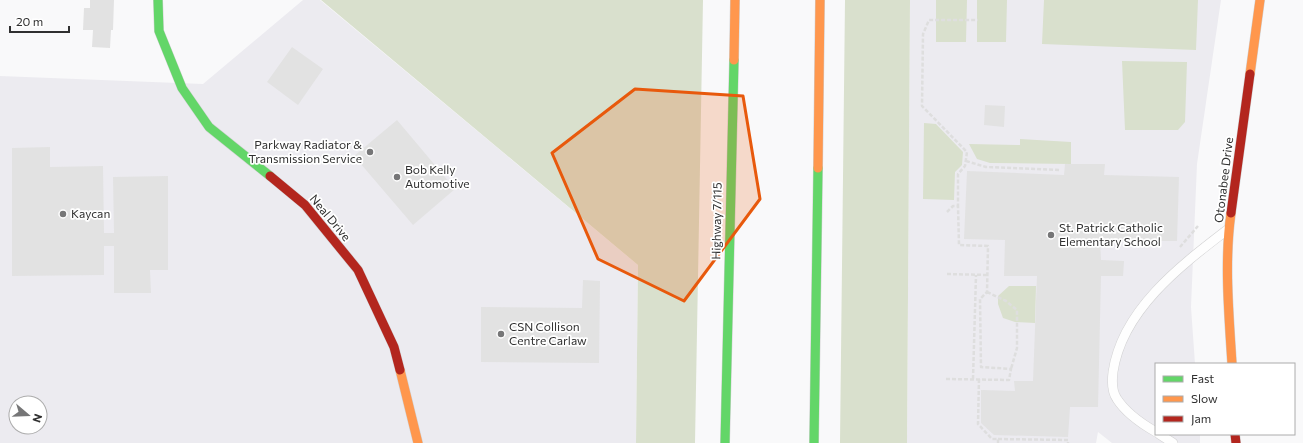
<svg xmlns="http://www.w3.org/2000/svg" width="1303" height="443" font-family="Commissioner,sans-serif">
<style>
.built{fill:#ecebf0;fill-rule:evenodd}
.green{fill:#d9e0cd}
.building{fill:#e2e2e2}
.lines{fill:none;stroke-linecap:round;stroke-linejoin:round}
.lane-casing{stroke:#d1d1d2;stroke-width:10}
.fast-casing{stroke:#d1d1d2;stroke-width:10}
.slow-casing{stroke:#d1d1d2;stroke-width:10}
.jam-casing{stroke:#d1d1d2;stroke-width:10}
.path{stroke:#dedede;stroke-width:2.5;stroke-dasharray:4 2;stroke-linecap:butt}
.lane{stroke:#fefefe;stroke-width:9}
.fast{stroke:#63d668;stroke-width:9}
.slow{stroke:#ff974d;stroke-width:9}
.jam{stroke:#b3261e;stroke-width:9}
.marked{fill:#e8590c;fill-opacity:0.2;stroke:#e8590c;stroke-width:3;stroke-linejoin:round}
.poi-dot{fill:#767677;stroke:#fff;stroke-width:1.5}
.labels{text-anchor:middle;stroke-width:3.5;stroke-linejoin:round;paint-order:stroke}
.poi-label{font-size:12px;fill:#303030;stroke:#fff;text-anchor:start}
.street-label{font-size:12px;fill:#303030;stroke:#fff}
</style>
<rect width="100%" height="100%" fill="#f9f9fa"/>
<path class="built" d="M303,0H320L638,265L636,443H0V76L203,84ZM16,403H40V427H16Z
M910,0H1221L1197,164L1191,307L1195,364H1156V434H1200V443H1112L1098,432L1096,443H907Z"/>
<path class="green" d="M321,0H703L695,443H636L638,265Z
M845,0H910L907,443H840Z
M936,0H967L966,42H936Z
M977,0H1007L1006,42H977Z
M1044,0H1198L1196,50L1042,44Z
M1122,61L1187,62L1185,122L1178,130H1125Z
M924,123L936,124L963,152L962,165L955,172L954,200L923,199Z
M1020,139L1071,142V164L990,163L977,159L969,144L1020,145Z
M1009,286H1036L1035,323L1015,322L1003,318L998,304V296Z"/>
<path class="building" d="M90,0H114L113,30H111L110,48L92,47L93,30H83L84,8H90Z
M292,47L323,69L298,105L267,82Z
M985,105L1005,106L1004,127L984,125Z
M397,120L455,189L413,225L354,156Z
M50,147V167L103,166L104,233H114L113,177L168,176V270H150L151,293H114V246H104V275L12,276V148Z
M1065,164H1105L1104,175L1179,177L1177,241H1100L1101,260L1124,261L1123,276H1101L1098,407H1070L1068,437L994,435L981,423V390L1015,391L1014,381H1033L1037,276H1004L1005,240L964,239L967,171L1064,175Z
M583,280L600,281L599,363L481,362V307L582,308Z"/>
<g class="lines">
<g class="lane-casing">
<path id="lane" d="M1156,432C1142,424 1126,413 1117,399C1112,392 1112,380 1113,372C1122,310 1180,266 1227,230
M1159,434L1173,443"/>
</g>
<g class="fast-casing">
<path id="fast" d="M158,0L159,31L182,88L209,127L270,176
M725,443L734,60
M814,443L818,168"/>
</g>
<g class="slow-casing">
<path id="slow" d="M734,60L735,0
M1250,74L1260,0
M818,168L820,0
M1231,213C1224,262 1229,315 1232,364
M400,370L418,443"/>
</g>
<g class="jam-casing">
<path id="jam" d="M270,176L305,205L358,270L394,347L400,370
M1231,213L1250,74
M1235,434L1236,443"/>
</g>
<path class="path" d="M966,161L986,167L1061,170
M947,212L953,206H958V174L965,166L967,152L922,106L923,34L929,20H978
M1180,247L1198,226
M947,274L987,275
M987,292L1006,301L1017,310V348L1011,369
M946,379L1009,380L1011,369L981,367L980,299L987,292L988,246L959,245L958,206
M973,379L976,275
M979,379L978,424L992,439H998V443
M998,439L1068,440V443"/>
<use href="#lane" class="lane"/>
<use href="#fast" class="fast"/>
<use href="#slow" class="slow"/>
<use href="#jam" class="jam"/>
</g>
<path class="marked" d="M635,89L743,96L760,199L684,301L598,259L552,153Z"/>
<g class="poi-dot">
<circle cx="370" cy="152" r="4"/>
<circle cx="397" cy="177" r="4"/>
<circle cx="63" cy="214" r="4"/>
<circle cx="1051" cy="235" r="4"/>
<circle cx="501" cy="334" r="4"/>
</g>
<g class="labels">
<g class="poi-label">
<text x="362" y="149" text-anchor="end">Parkway Radiator &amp;<tspan x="362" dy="14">Transmission Service</tspan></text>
<text x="405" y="174">Bob Kelly<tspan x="405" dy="14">Automotive</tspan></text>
<text x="71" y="218">Kaycan</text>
<text x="1059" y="232">St. Patrick Catholic<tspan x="1059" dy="14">Elementary School</tspan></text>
<text x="509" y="331">CSN Collison<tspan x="509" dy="14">Centre Carlaw</tspan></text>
</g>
<g class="street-label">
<text transform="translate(1224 180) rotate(-83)" y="4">Otonabee Drive</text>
<text transform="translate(330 218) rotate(50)" y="4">Neal Drive</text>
<text transform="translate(717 221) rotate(-89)" y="4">Highway 7/115</text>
</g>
</g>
<rect x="1155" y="363" width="140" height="72" fill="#ffffff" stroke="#acacac"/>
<rect x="1163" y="376" width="20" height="6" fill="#63d668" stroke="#acacac"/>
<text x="1191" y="383" font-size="12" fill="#303030">Fast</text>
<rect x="1163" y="396" width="20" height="6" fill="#ff974d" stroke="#acacac"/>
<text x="1191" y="403" font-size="12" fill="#303030">Slow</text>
<rect x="1163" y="416" width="20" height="6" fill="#b3261e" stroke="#acacac"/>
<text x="1191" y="423" font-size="12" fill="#303030">Jam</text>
<g transform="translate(28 415) rotate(109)"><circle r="19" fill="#ffffff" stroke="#acacac"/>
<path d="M0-3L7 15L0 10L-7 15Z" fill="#767677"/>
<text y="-6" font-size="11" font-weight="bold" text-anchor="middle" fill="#303030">N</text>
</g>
<path d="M10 26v6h59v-6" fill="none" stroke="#303030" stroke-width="2"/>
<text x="16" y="26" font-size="12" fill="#303030" stroke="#ffffff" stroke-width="3" paint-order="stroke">20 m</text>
</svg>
